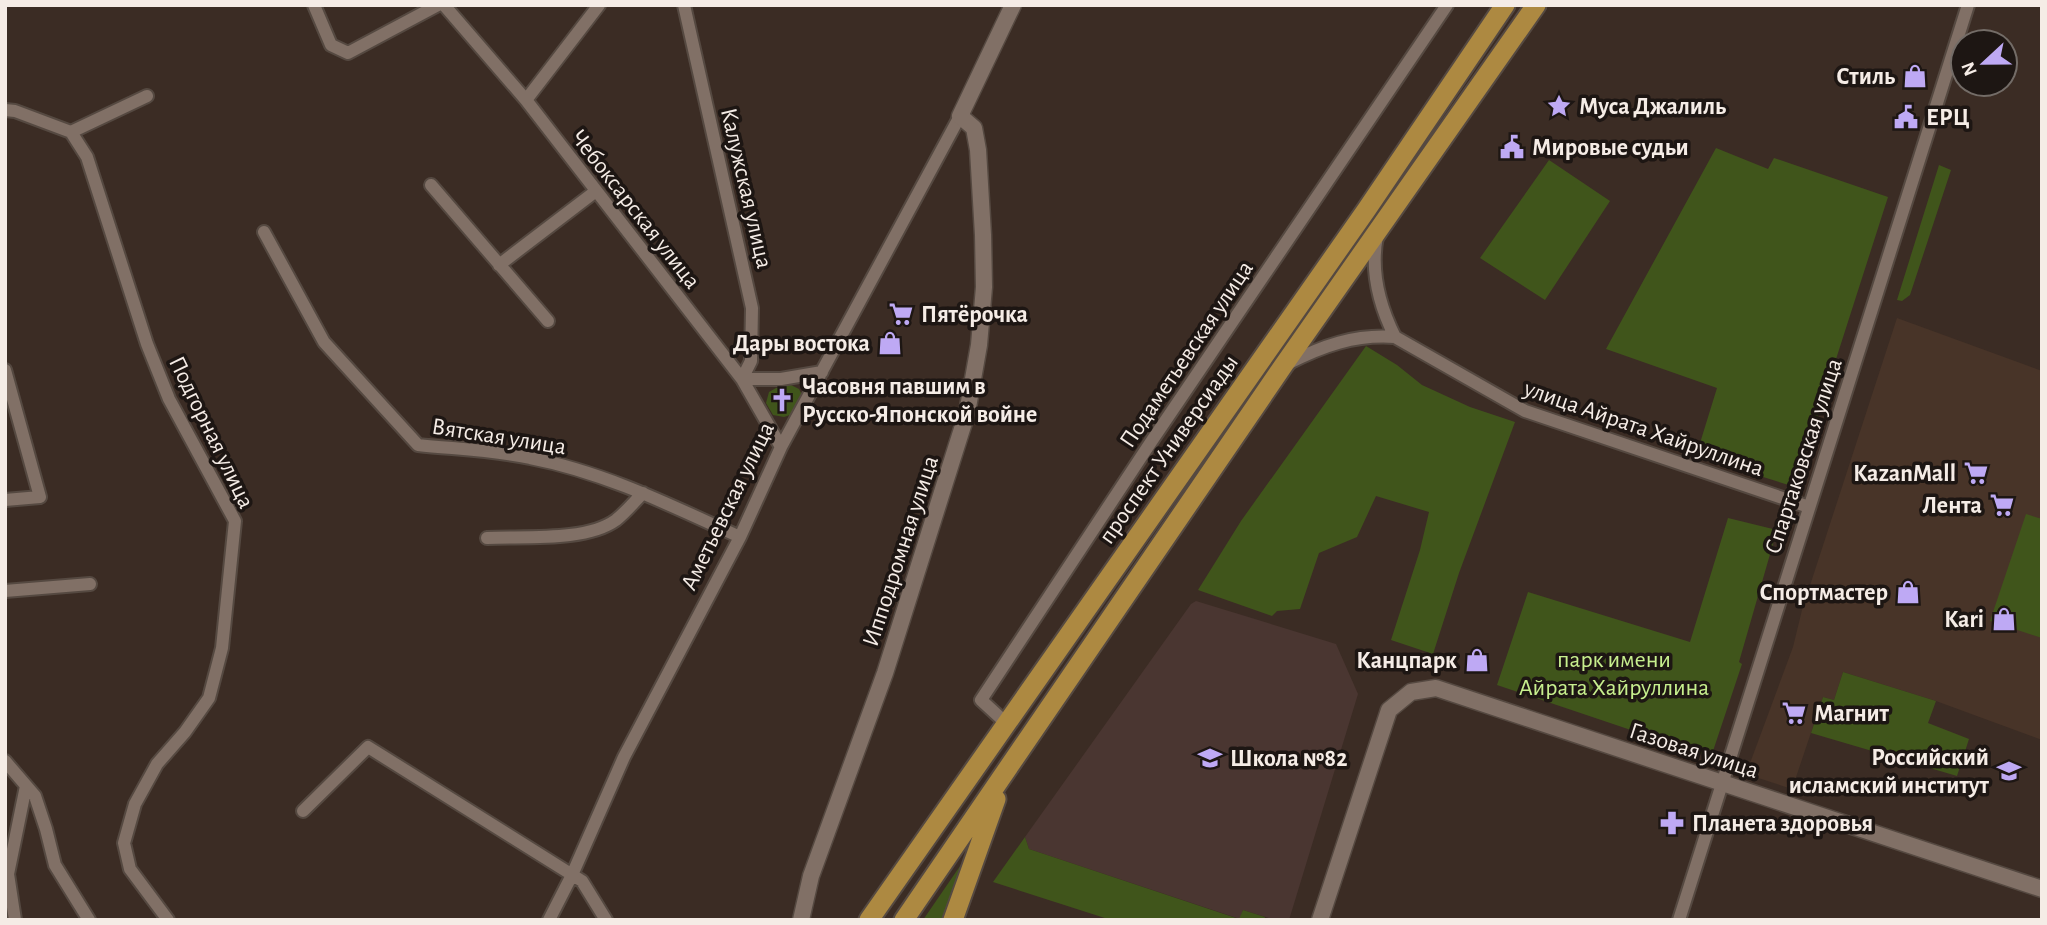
<svg xmlns="http://www.w3.org/2000/svg" width="2047" height="925" font-family="'Alegreya Sans',sans-serif">
<style>
.built{fill:#483428}
.education{fill:#4a3631}
.green{fill:#40551b}
.lines{fill:none;stroke-linecap:round;stroke-linejoin:round}
.minor-casing{stroke:#554941;stroke-width:16}
.tertiary-casing{stroke:#554941;stroke-width:19}
.primary-casing{stroke:#554941;stroke-width:23}
.minor{stroke:#817066;stroke-width:12}
.tertiary{stroke:#817066;stroke-width:16}
.primary{stroke:#ad8941;stroke-width:19}
.labels{text-anchor:middle;stroke-width:7;stroke-linejoin:round;paint-order:stroke}
.poi-label{font-size:24px;font-weight:bold;fill:#f5ece6;stroke:#1d1613;text-anchor:end}
.street-label{font-size:24px;fill:#f5ece6;stroke:#1d1613}
.park-label{font-size:24px;fill:#c7ef8e;stroke:#1d1613}
</style>
<rect width="100%" height="100%" fill="#3b2c24"/>
<path class="built" d="M1897,318L2042,371V740L1936,701L1843,672L1834,700L1823,697L1792,789L1746,774L1793,647L1802,610Z"/>
<path class="education" d="M1196,601L1336,644L1358,694L1289,920H1275L1243,910L1240,919L1029,849L1025,837L1191,604Z"/>
<path class="green" d="M1716,148L1768,169L1774,158L1888,197L1795,487L1696,456L1717,388L1606,349Z
M1549,160L1610,201L1545,300L1480,258Z
M1939,165L1951,170L1910,295L1902,301L1897,300Z
M1366,346L1397,365L1422,385L1470,407L1515,422L1459,573L1433,654L1391,640L1420,550L1429,512L1376,496L1357,537L1319,553L1300,609L1277,611L1272,616L1198,590L1241,521Z
M791,385L799,389L802,395L793,414L784,417L773,415L766,403L769,392L776,388Z
M2026,514L2042,519V638L1990,621Z
M1728,518L1777,530L1739,662L1742,664L1711,757L1497,685L1528,592L1690,642Z
M1843,672L1936,701L1928,723L1969,739L1957,776L1811,733L1823,697L1834,700Z
M1025,837L1029,849L1239,919L1243,910L1265,917L1264,920H1111L993,882Z
M969,853L944,920H923Z"/>
<g class="lines">
<g class="minor-casing">
<path id="minor" d="M314,5L331,45L348,53L438,5
M444,5L526,100L742,379L781,447
M684,5L752,308L751,361L742,379H781L822,372
M526,100L599,5
M5,110L15,111L71,132L87,157L147,344L169,399L235,521L222,648L209,698L185,732L157,764L135,804L124,843L130,869L168,920
M71,132L147,96
M431,185L548,321
M264,232L324,342L418,445C455,449 494,450 530,458C604,472 672,506 740,537
M1377,236C1370,272 1379,305 1395,337
M499,265L596,191
M1287,364C1322,346 1355,334 1395,337L1525,411L1809,507
M5,370L40,497L5,500
M487,538C523,536 586,542 616,520C626,512 634,502 643,493
M5,591L90,584
M1006,723L981,700L1151,442L1447,5
M5,761L35,796L46,829L55,865L89,920
M303,811L368,747L582,881L606,920
M15,920L8,874L26,786
M549,920L572,875L624,757L740,537L781,447L960,116
M1679,920L1968,5"/>
</g>
<g class="tertiary-casing">
<path id="tertiary" d="M801,920L811,876L885,673L967,413L979,345L984,287L983,235L978,150L974,128L960,116L1013,5
M1320,920L1389,710L1411,692L1436,688L2042,889"/>
</g>
<g class="primary-casing">
<path id="primary" d="M869,920L1367,209L1505,5
M904,920L1283,366L1536,5
M953,920L996,799"/>
</g>
<use href="#minor" class="minor"/>
<use href="#tertiary" class="tertiary"/>
<use href="#primary" class="primary"/>
</g>
<defs>
<g id="shop-bare" transform="scale(1.89)"><path d="M-5-2.5h2.3a2.7 3.5 0 0 1 5.4 0H5L5.5 6h-11ZM-1.5-2.5h3a1.5 2.3 0 0 0-3 0Z" fill="#bea9f4" stroke="#1d1613" stroke-width="2.5" paint-order="stroke"/></g>
<g id="sight-bare" transform="scale(1.89)"><path d="M0-6L1.8-2.2L6-1.7L2.9 1.2L3.7 5.4L0 3.3L-3.7 5.4L-2.9 1.2L-6-1.7L-1.8-2.2Z" fill="#bea9f4" stroke="#1d1613" stroke-width="2.5" paint-order="stroke"/></g>
<g id="civic-bare" transform="scale(1.89)"><path d="M-.6-6.5H3V-4.5H.6V-3L4-1V1h2V6H-6V1h2V-1L-.6-3ZM-1.2 2.5V6h2.4V2.5Z" fill="#bea9f4" stroke="#1d1613" stroke-width="2.5" paint-order="stroke"/></g>
<g id="supermarket-bare" transform="scale(1.89)"><path d="M-6-5.5h2.5l.6 2H6L4.5 2H-2.5L-4.4-4H-6ZM-1.5 3.2a1.3 1.3 0 1 0 .1 0ZM3 3.2a1.3 1.3 0 1 0 .1 0Z" fill="#bea9f4" stroke="#1d1613" stroke-width="2.5" paint-order="stroke"/></g>
<g id="church-bare" transform="scale(1.89)"><path d="M-1.2-6h2.4v3.5h3.3v2.4h-3.3V6h-2.4V-.1h-3.3v-2.4h3.3Z" fill="#bea9f4" stroke="#1d1613" stroke-width="2.5" paint-order="stroke"/></g>
<g id="school-bare" transform="scale(1.89)"><path d="M0-5L7-2L0 1L-7-2ZM-4 1L0 2.5L4 1V4Q0 6-4 4Z" fill="#bea9f4" stroke="#1d1613" stroke-width="2.5" paint-order="stroke"/></g>
<g id="university-bare" transform="scale(1.89)"><path d="M0-5L7-2L0 1L-7-2ZM-4 1L0 2.5L4 1V4Q0 6-4 4Z" fill="#bea9f4" stroke="#1d1613" stroke-width="2.5" paint-order="stroke"/></g>
<g id="pharmacy-bare" transform="scale(1.89)"><path d="M-2-6h4v4h4v4h-4v4h-4v-4h-4v-4h4Z" fill="#bea9f4" stroke="#1d1613" stroke-width="2.5" paint-order="stroke"/></g>
</defs>
<g fill-rule="evenodd">
<use href="#shop-bare" x="1915" y="76"/>
<use href="#sight-bare" x="1559" y="106"/>
<use href="#civic-bare" x="1906" y="117"/>
<use href="#civic-bare" x="1512" y="147"/>
<use href="#supermarket-bare" x="901" y="314"/>
<use href="#shop-bare" x="890" y="343"/>
<use href="#church-bare" x="782" y="400"/>
<use href="#supermarket-bare" x="1976" y="473"/>
<use href="#supermarket-bare" x="2002" y="505"/>
<use href="#shop-bare" x="1908" y="592"/>
<use href="#shop-bare" x="2004" y="619"/>
<use href="#shop-bare" x="1477" y="660"/>
<use href="#supermarket-bare" x="1794" y="713"/>
<use href="#school-bare" x="1210" y="758"/>
<use href="#university-bare" x="2009" y="771"/>
<use href="#pharmacy-bare" x="1672" y="823"/>
</g>
<g class="labels">
<g class="poi-label">
<text x="1895" y="84">Стиль</text>
<text x="1579" y="114" text-anchor="start">Муса Джалиль</text>
<text x="1926" y="125" text-anchor="start">ЕРЦ</text>
<text x="1532" y="155" text-anchor="start">Мировые судьи</text>
<text x="921" y="322" text-anchor="start">Пятёрочка</text>
<text x="870" y="351">Дары востока</text>
<text x="802" y="394" text-anchor="start">Часовня павшим в<tspan x="802" dy="28">Русско-Японской войне</tspan></text>
<text x="1956" y="481">KazanMall</text>
<text x="1982" y="513">Лента</text>
<text x="1888" y="600">Спортмастер</text>
<text x="1984" y="627">Kari</text>
<text x="1457" y="668">Канцпарк</text>
<text x="1814" y="721" text-anchor="start">Магнит</text>
<text x="1989" y="765">Российский<tspan x="1989" dy="28">исламский институт</tspan></text>
<text x="1230" y="766" text-anchor="start">Школа №82</text>
<text x="1692" y="831" text-anchor="start">Планета здоровья</text>
</g>
<g class="street-label">
<text transform="translate(747 188) rotate(77)" y="8">Калужская улица</text>
<text transform="translate(636 209) rotate(52)" y="8">Чебоксарская улица</text>
<text transform="translate(1186 354) rotate(-56)" y="8">Подаметьевская улица</text>
<text transform="translate(1644 428) rotate(19)" y="8">улица Айрата Хайруллина</text>
<text transform="translate(212 432) rotate(64)" y="8">Подгорная улица</text>
<text transform="translate(499 436) rotate(9)" y="8">Вятская улица</text>
<text transform="translate(1168 449) rotate(-55)" y="8">проспект Универсиады</text>
<text transform="translate(1803 456) rotate(-72)" y="8">Спартаковская улица</text>
<text transform="translate(727 506) rotate(-64)" y="8">Аметьевская улица</text>
<text transform="translate(900 551) rotate(-72)" y="8">Ипподромная улица</text>
<text transform="translate(1694 750) rotate(18)" y="8">Газовая улица</text>
</g>
<g class="park-label">
<text x="1614" y="667">парк имени<tspan x="1614" dy="28">Айрата Хайруллина</tspan></text>
</g>
</g>
<rect width="2047" height="925" fill="none" stroke="#f5ece6" stroke-width="14"/>
<g transform="translate(1984 63) rotate(248)"><circle r="33" fill="#1d1613" stroke="#736c67" stroke-width="2"/>
<path d="M0-5L12 26L0 18L-12 26Z" fill="#bea9f4"/>
<text y="-10" font-size="19" font-weight="bold" text-anchor="middle" fill="#f5ece6">N</text>
</g>
</svg>
